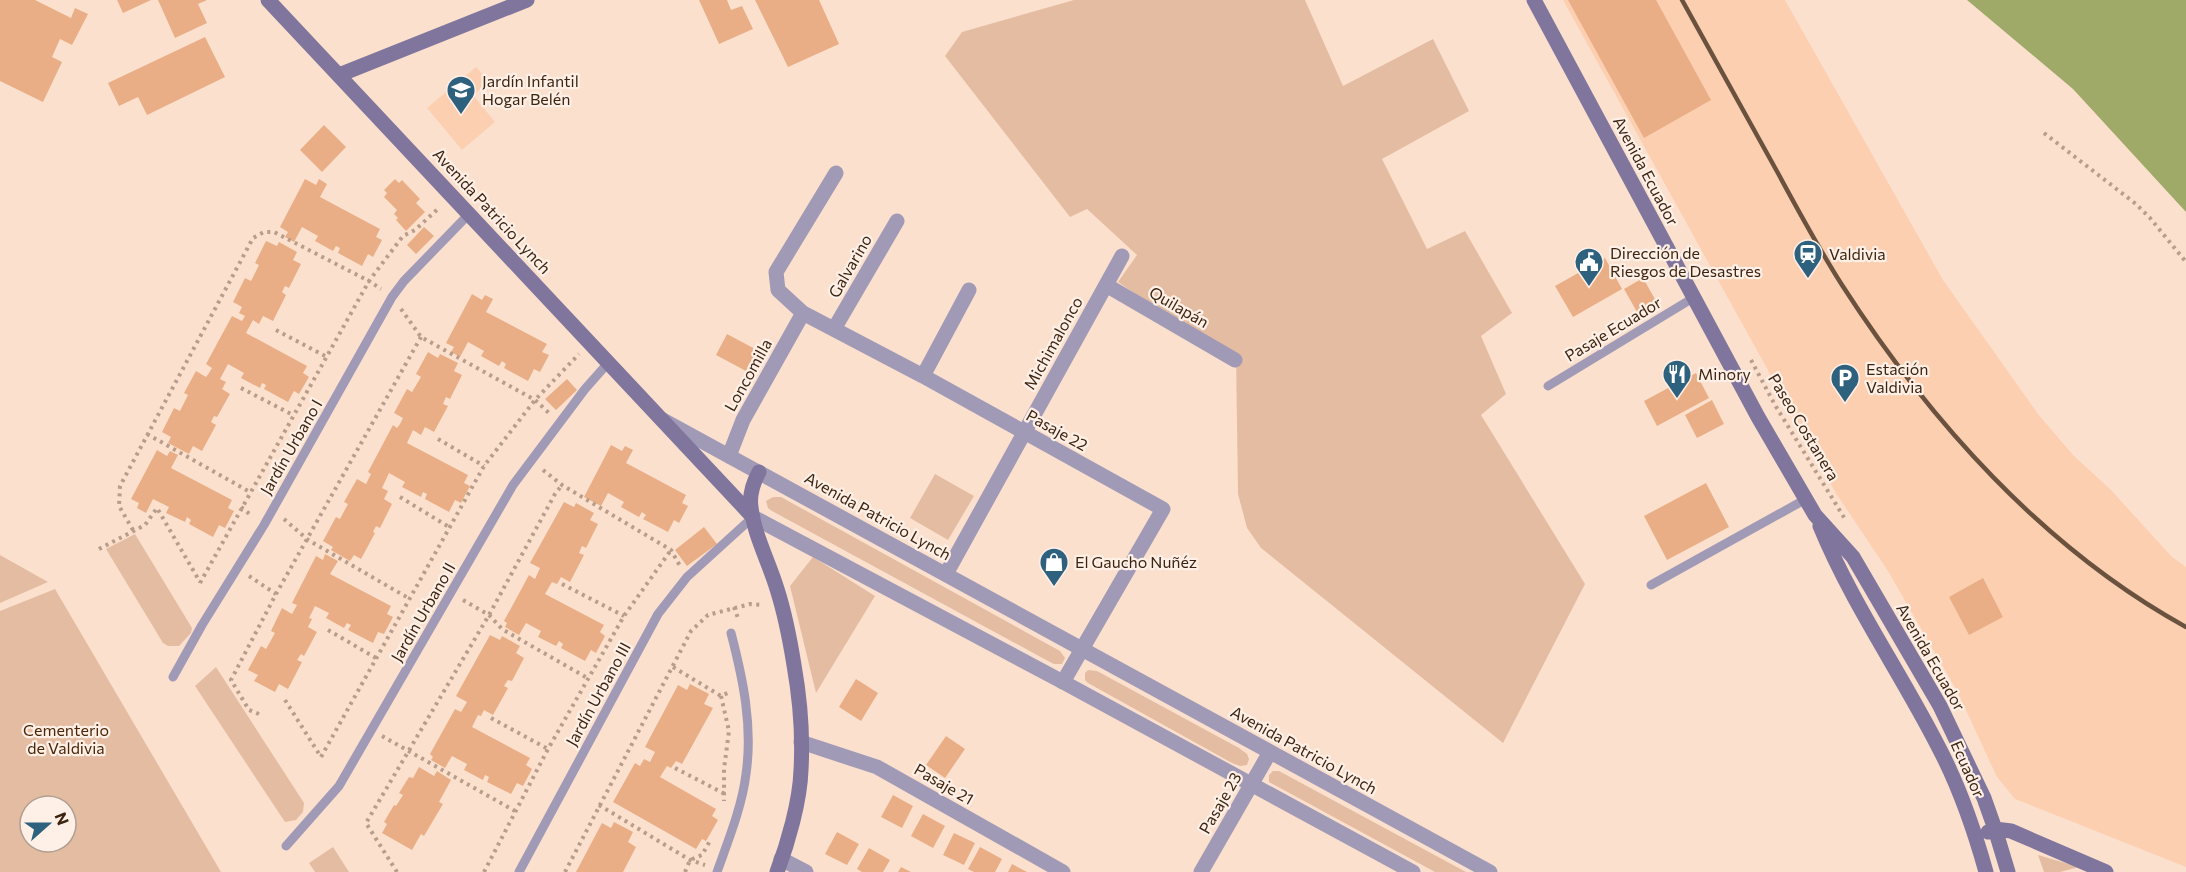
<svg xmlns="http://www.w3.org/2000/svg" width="2186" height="872" font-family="Commissioner,sans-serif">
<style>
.built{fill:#fccfb1}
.green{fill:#e4bca2;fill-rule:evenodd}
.water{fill:#a0aa68}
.building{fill:#e9ae85}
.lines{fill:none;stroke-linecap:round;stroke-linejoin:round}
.path{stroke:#b89d8a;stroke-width:4;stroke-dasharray:3 4.5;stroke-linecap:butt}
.service{stroke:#a09ab6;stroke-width:9}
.minor{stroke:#a09ab6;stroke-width:15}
.tertiary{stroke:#a09ab6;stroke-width:15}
.secondary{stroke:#7f759d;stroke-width:15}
.rail{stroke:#6b523f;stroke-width:4.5}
.labels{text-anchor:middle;stroke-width:4.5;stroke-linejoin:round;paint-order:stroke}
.poi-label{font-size:16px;fill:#3d2411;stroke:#fef0e7;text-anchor:start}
.street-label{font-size:16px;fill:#3d2411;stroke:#fef0e7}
.park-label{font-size:16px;fill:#4b2505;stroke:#fef0e7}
</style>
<rect width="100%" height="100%" fill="#fce0ce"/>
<path class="built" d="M1563,0H1785L1943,280L2038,414L2073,455L2111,490L2172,557L2186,567V867L2015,799L1997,777L1957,691L1888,571L1837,495Z
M476,67L489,82L473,95L495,122L462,150L427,108Z"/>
<path class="green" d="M1074,0H1305L1343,86L1433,39L1469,111L1382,159L1427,249L1465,231L1512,313L1481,336L1506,394L1481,415L1585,584L1503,743L1261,548L1247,528L1238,494L1236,353L1158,309L1118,282L1137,255L1087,209L1070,217L945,56L962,32Z
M935,474L974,496L948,540L910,518Z
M773,497H781L1060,651L1065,658L1062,664H1054L1048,661L772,511L768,508L766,501Z
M135,534L192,628L191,633L179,646H168L163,643L106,549Z
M0,555L48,582L0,603Z
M813,557L875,596L816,693L790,586Z
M55,589L221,872H0V611ZM30,806H66V842H30Z
M216,667L304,803L303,812L296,820L285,822L195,686Z
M1088,670L1097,671L1239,748L1247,754L1249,759L1247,765L1240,766L1232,763L1088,683L1085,680V673Z
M1273,771H1279L1466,872H1435L1269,782V775Z
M333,847L349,872H315L309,863Z
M2038,855L2079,867L2060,872H2044Z"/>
<path class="water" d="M1967,0H2186V212L2073,89Z"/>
<path class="building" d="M0,0H35L71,18L75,8L88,14L72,45L60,39L52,57L62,62L43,102L0,81Z
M117,0H151L123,13Z
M158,0H207L198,4L207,23L175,38Z
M699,0H727L731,10L742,6L753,29L719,44Z
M755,0H819L839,44L788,67Z
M1568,0H1656L1711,100L1644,138Z
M205,37L225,77L147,115L138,97L119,106L108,83Z
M324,125L346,147L322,172L300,150Z
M305,179L316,185L319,179L327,184L320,197L380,229L376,237L382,240L373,257L368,254L362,266L338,253L340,248L336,246L333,251L315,241L318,236L302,227L294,242L285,237L288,232L280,227Z
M395,179L399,183L402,180L420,199L416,203L425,212L406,231L396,220L398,218L394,214L397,210L384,197L387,193L384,190Z
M424,227L434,236L416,254L407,245Z
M266,241L277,246L279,242L297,252L293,260L301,264L289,288L285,286L282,292L286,295L273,321L263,316L259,324L253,320L246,333L307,366L303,373L309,377L299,394L294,391L288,402L264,389L266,385L262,383L260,388L241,378L244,373L228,364L220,379L226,382L222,389L230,394L217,417L214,416L211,422L216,425L202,451L193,446L189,454L168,443L171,437L162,432L174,408L180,411L188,395L184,393L196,371L206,377L209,373L212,368L206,364L232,316L242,321L245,316L239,313L242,307L233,302L245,278L251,281L259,265L255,263Z
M1605,258L1622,289L1573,317L1555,286Z
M1643,278L1656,301L1637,312L1624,289Z
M472,294L482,300L485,295L493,299L486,312L547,344L542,352L549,355L540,372L534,369L528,381L504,368L506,364L502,361L499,366L481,356L484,351L468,342L460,357L451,352L454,347L446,343Z
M727,334L757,350L746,371L716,355Z
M428,352L438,358L440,354L458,363L454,371L462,375L450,399L446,397L443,404L448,406L434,432L425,427L421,435L413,430L407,443L468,475L464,483L470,486L461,503L455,500L449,512L425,499L427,494L423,492L421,497L402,487L405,482L389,473L382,488L388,491L384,499L392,504L380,528L376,526L373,532L375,533L361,559L354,555L350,561L331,550L333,547L323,541L336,517L340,519L348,504L344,502L357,479L366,484L371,474L368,472L393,425L397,428L400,424L403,418L394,413L407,389L412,392L421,377L416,374Z
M1696,373L1709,398L1657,426L1644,401Z
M567,379L577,390L556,410L545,399Z
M1712,400L1724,424L1697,438L1685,415Z
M611,445L622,451L625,446L633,450L626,463L686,495L682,503L688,506L679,523L674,520L668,532L643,519L646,515L642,512L639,517L621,507L624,502L608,493L601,506L584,497Z
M157,450L167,456L170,451L178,455L171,468L232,500L228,508L234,511L225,528L219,525L213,537L189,524L191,520L187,517L185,522L166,513L169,507L153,499L146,513L137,508L139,503L131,499Z
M1706,483L1729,527L1667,560L1644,516Z
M564,502L574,507L576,503L594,513L590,520L598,524L586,548L582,546L579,553L584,555L570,582L561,577L557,584L552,582L545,594L604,625L600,632L605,636L596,653L591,650L585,661L561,648L563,644L559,641L556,646L538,637L541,631L526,623L519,635L505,627L507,623L504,621L529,575L535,579L540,568L530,563Z
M704,527L717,544L687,566L675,550Z
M325,554L338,561L330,574L391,606L387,614L393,617L384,634L378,632L373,643L348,630L351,625L347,623L344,628L326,618L329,613L315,606L309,618L312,619L308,627L317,632L304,656L301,654L297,660L302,662L288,689L279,684L275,692L254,681L258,675L248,670L261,646L266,649L275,633L271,631L282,608L292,614L297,605L292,603L316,556L323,560Z
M1983,578L2003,617L1969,635L1949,597Z
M490,635L500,640L502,636L520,646L516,653L524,658L512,681L508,680L504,686L508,688L493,715L484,710L481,716L478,715L472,727L530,758L526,765L532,769L523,786L517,783L511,794L487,782L489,777L485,775L483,780L464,770L467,764L452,756L445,768L431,760L433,757L430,754L455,709L461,712L467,702L456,696Z
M856,679L878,693L861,721L839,707Z
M690,684L709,694L704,704L713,708L682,764L676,761L671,768L667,766L660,777L716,809L712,816L718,820L706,841L702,839L696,849L613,802L635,763L640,766L644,759L650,762L655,752L645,747L678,685L687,690Z
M946,736L965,749L945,778L926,765Z
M419,767L434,776L437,771L451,780L439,802L443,804L424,836L421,834L412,850L382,833L387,824L384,822L394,805L396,806L403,795L399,793L409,777L413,778Z
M893,795L913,806L902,828L881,817Z
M923,814L945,826L933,848L911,836Z
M614,822L633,832L628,842L636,847L623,872H576L602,823L611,828Z
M837,832L859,844L847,865L825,854Z
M954,833L975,843L964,865L943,855Z
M980,847L1002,859L995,872H974L968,869Z
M869,848L890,860L883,872H862L857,869Z
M1012,864L1027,872H1008Z
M901,867L911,872H898Z"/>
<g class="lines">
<path class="path" d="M2044,133L2136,204L2150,218L2186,262
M401,309L421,337L535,400L549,413
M276,330L325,356
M1751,360L1775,405L1845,519
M241,388L293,415
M147,434L250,492
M438,439L484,466
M543,470L562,485L671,550L680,566
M400,497L449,527
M241,507L252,516
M284,519L308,540L410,599
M133,530L119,506L120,486L253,238L264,232H274L369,281L381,289
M99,549L145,525L157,508L200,582
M249,576L276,594
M200,583L369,281L403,236L415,230L440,207
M562,584L624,616
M463,600L489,615L502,629L589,679
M734,607L739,621
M328,630L376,658
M673,667L721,696L730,692
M721,696L729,731L724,769V801
M285,700L321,757L484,466L535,400L579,354
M259,714L249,710L231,680L276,594L421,337
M491,718L548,749
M382,736L515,811
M675,768L725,794
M599,805L690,860L705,865
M397,872L366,823L489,615L555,494L562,485
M484,872L548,749L624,616L671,550
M565,872L691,631L708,615L750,604L761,605
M685,872L690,860L702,855L711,839"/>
<path class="service" d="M1548,386L1693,298
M1651,585L1806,499
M173,677L202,625L264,525L392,297L404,281L470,213
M286,846L339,786L513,485L585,389L608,363
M519,872L658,614L687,577L753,517
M717,872C728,841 742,807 746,774C753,726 743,679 731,633"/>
<path class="minor" d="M836,173L776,272L778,290L803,313L923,376L1163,509L1063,682
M1106,285L1235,360
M834,329L897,221
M923,376L969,290
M729,456L743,420L803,313
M946,574L1122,256
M801,742L877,767L1063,872
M781,859L806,872
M1201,872L1270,752"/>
<path class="tertiary" d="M663,420L1490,872
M753,517L1063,682L1413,872"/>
<path class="secondary" d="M268,0L753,517
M1534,0L1758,417L1815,515L1853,557L1940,706L1984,798L1995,829L2008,872
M339,75L527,0
M759,472C753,483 749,494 751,507C754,535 769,562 777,589C785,614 790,640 794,665C800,699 803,735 801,770C800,801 788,843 777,872
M1820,526C1852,604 1901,673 1939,748C1960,788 1974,829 1986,872
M1988,832L1995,829L2011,831L2106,872"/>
<path class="rail" d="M1682,0C1714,58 1746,116 1779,175C1799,212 1819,249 1842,285C1929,420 2044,549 2186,627"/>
</g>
<defs>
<g id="school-pin" transform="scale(1.5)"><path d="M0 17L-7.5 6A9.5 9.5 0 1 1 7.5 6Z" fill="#2e617e" stroke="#fef0e7"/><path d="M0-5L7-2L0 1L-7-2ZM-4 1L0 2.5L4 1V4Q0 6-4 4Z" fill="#fff"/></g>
<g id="station-pin" transform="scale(1.5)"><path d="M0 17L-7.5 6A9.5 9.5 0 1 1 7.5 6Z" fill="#2e617e" stroke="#fef0e7"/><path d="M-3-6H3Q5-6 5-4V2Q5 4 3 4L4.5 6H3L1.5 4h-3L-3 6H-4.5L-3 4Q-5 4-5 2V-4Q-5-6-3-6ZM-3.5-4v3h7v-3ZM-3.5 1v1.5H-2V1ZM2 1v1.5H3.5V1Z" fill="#fff"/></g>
<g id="civic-pin" transform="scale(1.5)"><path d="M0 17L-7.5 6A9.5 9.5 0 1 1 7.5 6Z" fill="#2e617e" stroke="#fef0e7"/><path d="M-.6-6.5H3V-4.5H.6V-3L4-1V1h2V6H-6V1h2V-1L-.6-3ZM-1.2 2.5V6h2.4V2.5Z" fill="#fff"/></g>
<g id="restaurant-pin" transform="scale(1.5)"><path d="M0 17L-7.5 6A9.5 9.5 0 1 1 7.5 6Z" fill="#2e617e" stroke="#fef0e7"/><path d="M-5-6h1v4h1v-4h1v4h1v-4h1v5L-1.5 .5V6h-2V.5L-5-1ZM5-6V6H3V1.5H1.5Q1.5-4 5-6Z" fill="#fff"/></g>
<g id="parking-pin" transform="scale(1.5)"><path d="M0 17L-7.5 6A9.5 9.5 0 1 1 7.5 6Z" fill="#2e617e" stroke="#fef0e7"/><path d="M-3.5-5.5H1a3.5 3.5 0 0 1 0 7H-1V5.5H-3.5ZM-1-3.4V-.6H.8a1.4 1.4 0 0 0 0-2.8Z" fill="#fff"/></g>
<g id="shop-pin" transform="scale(1.5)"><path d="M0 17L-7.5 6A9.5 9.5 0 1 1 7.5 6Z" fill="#2e617e" stroke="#fef0e7"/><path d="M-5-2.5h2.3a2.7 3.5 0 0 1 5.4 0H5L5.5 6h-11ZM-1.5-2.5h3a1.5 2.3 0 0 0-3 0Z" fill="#fff"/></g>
</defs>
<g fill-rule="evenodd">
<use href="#school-pin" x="461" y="90"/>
<use href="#station-pin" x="1808" y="254"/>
<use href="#civic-pin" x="1589" y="262"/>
<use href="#restaurant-pin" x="1677" y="374"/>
<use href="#parking-pin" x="1845" y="378"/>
<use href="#shop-pin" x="1054" y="562"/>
</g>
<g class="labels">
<g class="poi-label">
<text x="482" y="87">Jardín Infantil<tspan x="482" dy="18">Hogar Belén</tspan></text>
<text x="1610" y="259">Dirección de<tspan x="1610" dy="18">Riesgos de Desastres</tspan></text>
<text x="1829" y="260">Valdivia</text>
<text x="1866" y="375">Estación<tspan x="1866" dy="18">Valdivia</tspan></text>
<text x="1698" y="380">Minory</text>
<text x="1075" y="568">El Gaucho Nuñéz</text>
</g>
<g class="street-label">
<text transform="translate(1646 171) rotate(62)" y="6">Avenida Ecuador</text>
<text transform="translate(492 211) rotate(47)" y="6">Avenida Patricio Lynch</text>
<text transform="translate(850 266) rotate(-60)" y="6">Galvarino</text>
<text transform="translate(1179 307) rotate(30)" y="6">Quilapán</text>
<text transform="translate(1613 329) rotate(-31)" y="6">Pasaje Ecuador</text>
<text transform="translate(1053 343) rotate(-61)" y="6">Michimalonco</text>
<text transform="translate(748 375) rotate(-61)" y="6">Loncomilla</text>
<text transform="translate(1804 427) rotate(59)" y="6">Paseo Costanera</text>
<text transform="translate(1057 430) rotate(29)" y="6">Pasaje 22</text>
<text transform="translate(291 447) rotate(-60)" y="6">Jardín Urbano I</text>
<text transform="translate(878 516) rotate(29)" y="6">Avenida Patricio Lynch</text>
<text transform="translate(423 612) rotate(-60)" y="6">Jardín Urbano II</text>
<text transform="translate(1931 657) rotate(60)" y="6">Avenida Ecuador</text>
<text transform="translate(598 694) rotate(-61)" y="6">Jardín Urbano III</text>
<text transform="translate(1304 750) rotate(29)" y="6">Avenida Patricio Lynch</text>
<text transform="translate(1968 769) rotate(66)" y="6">Ecuador</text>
<text transform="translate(944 784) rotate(30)" y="6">Pasaje 21</text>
<text transform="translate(1220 803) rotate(-60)" y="6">Pasaje 23</text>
</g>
<g class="park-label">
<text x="66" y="736">Cementerio<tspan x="66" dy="18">de Valdivia</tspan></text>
</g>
</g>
<g transform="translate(48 824) rotate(69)"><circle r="28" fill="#fef0e7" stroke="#b19e91" stroke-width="1.5"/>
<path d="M0-4.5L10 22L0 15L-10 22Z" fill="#2e617e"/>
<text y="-9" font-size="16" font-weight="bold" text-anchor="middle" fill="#3d2411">N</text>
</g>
</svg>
